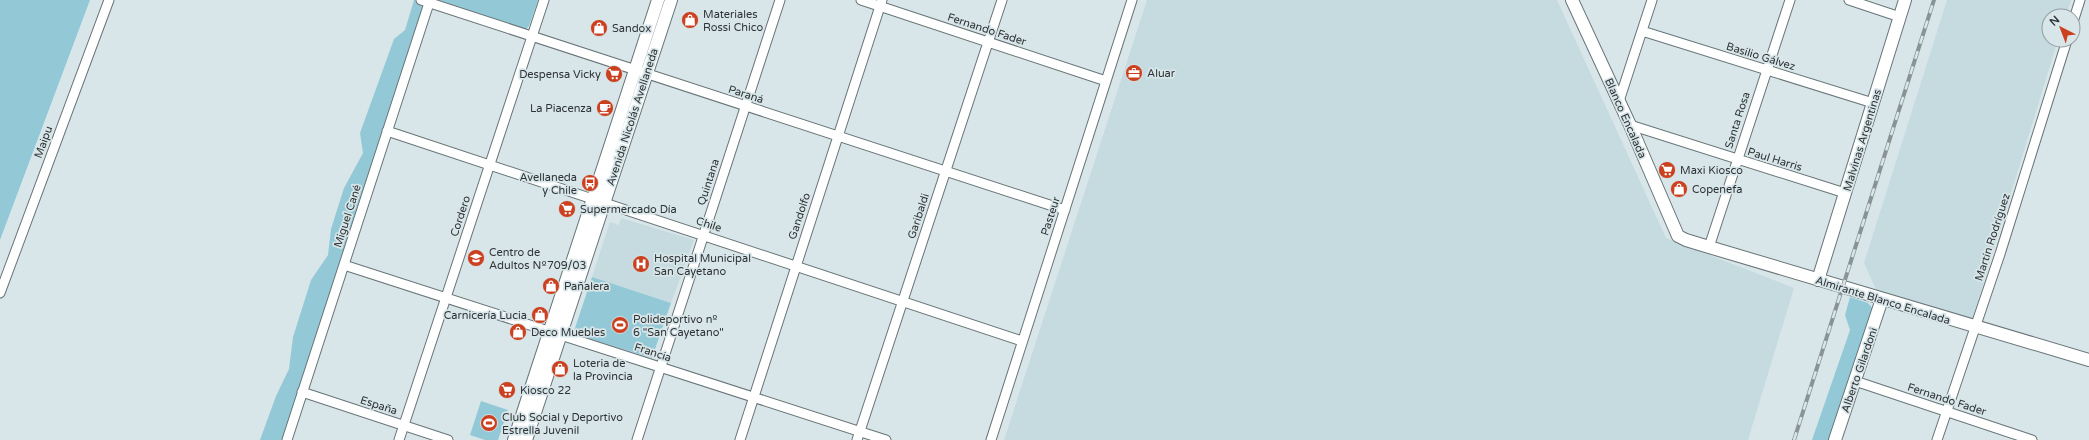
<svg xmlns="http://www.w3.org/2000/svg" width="2089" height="440" font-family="'Varela Round',sans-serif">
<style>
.built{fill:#c5dbe0}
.green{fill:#93c9d6}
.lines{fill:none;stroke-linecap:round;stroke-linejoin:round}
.street-casing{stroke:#687477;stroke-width:11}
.secondary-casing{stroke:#687477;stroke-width:14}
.street{stroke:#fff;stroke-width:9}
.secondary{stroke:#fff;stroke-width:12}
.rail-casing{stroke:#899295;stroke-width:4}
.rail{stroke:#d8e6e9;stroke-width:2.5;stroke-dasharray:8;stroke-linecap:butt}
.labels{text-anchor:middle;stroke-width:3.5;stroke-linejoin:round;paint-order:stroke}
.poi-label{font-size:11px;fill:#2e3335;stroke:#d8e6e9;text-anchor:start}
.street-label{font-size:11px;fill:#2e3335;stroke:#d8e6e9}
</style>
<rect width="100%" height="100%" fill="#d8e6e9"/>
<path class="built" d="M1147,0H1557L1666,238L1794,288L1748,440H1004Z
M1947,0H2071L2066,16H2049V40H2058L1972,320L1877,292L1864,263Z
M621,218L694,240L671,303L592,277L610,222L619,225Z"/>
<path class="green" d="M0,0H90L0,240Z
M414,0L429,3L286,440H260L276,396L289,369L293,337L311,280L328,255L331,229L344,188L363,153L360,133L394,39L405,30Z
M437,0H538L529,26L525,30Z
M592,277L671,303L652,358L573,334Z
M1850,297L1868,303L1874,310L1832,440H1812L1850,330L1845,315Z
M481,401L508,410L498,440H485L470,435Z"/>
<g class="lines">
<g class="street-casing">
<path id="street" d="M421,0L1065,210
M861,0L1106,81
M1849,0L1900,17
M2073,22L2080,0
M1642,31L1873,103
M1619,101L1652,0
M1630,125L1845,193
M387,131L1022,341
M1709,247L1790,0
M344,265L886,440
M0,293L109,0
M1855,381L2032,440
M302,392L448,440
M287,440L430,0
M399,440L544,0
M637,440L780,0
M740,440L882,0
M857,440L1002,0
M991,440L1132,0
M1937,440L2000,254L2067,40"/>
</g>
<g class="secondary-casing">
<path id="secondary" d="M1572,0L1630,125L1678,236L1686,240L1709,247L2089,360
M1818,280L1905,0
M514,440L658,0
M526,440L671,0
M1835,440L1882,299"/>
</g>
<use href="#street" class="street"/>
<use href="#secondary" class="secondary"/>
<g class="rail-casing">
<path id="rail" d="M1794,440L1934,0"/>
</g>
<use href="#rail" class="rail"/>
</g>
<defs>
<g id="shop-disc" transform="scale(0.9)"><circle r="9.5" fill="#cb4120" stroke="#d8e6e9"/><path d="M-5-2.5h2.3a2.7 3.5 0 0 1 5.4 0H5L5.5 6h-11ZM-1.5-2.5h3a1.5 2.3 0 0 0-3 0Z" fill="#fff"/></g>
<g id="office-disc" transform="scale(0.9)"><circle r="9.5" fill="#cb4120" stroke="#d8e6e9"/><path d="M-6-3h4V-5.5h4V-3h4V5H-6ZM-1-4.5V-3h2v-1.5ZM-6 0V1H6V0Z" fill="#fff"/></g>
<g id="supermarket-disc" transform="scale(0.9)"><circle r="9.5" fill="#cb4120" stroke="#d8e6e9"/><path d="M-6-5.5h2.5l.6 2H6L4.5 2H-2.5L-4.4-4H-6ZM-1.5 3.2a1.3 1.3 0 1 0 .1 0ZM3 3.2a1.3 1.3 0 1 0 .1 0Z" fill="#fff"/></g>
<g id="cafe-disc" transform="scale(0.9)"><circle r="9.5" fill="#cb4120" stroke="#d8e6e9"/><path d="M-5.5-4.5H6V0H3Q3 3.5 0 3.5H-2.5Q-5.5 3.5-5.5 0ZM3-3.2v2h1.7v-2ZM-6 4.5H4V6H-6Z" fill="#fff"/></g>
<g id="bus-disc" transform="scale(0.9)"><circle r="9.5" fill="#cb4120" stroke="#d8e6e9"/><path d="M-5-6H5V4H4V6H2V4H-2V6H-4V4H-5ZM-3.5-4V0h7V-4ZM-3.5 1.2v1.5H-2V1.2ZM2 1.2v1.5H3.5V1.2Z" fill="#fff"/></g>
<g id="school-disc" transform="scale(0.9)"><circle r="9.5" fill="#cb4120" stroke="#d8e6e9"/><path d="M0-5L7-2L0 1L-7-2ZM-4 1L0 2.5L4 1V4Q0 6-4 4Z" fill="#fff"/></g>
<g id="hospital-disc" transform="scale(0.9)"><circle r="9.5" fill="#cb4120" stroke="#d8e6e9"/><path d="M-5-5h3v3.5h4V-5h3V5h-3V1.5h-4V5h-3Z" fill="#fff"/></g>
<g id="stadium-disc" transform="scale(0.9)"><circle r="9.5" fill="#cb4120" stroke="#d8e6e9"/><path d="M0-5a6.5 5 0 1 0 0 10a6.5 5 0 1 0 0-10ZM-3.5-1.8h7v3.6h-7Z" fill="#fff"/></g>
</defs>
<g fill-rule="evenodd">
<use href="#shop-disc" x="690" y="20"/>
<use href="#shop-disc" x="599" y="28"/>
<use href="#office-disc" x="1134" y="73"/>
<use href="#supermarket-disc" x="614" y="74"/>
<use href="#cafe-disc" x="605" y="108"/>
<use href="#supermarket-disc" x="1667" y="170"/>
<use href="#bus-disc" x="590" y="183"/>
<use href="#shop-disc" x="1679" y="189"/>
<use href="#supermarket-disc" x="567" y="209"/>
<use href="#school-disc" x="476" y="258"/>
<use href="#hospital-disc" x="641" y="264"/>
<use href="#shop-disc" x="551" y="286"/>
<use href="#shop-disc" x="540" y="315"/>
<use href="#stadium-disc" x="620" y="325"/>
<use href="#shop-disc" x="518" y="332"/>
<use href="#shop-disc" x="560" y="369"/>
<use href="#supermarket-disc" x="507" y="390"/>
<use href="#stadium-disc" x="489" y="423"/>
</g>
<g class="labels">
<g class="poi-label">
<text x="703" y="18">Materiales<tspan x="703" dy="13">Rossi Chico</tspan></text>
<text x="612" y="32">Sandox</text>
<text x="1147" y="77">Aluar</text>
<text x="601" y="78" text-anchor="end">Despensa Vicky</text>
<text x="592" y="112" text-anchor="end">La Piacenza</text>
<text x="1680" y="174">Maxi Kiosco</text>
<text x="577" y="181" text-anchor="end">Avellaneda<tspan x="577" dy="13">y Chile</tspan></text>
<text x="1692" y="193">Copenefa</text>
<text x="580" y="213">Supermercado Día</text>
<text x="489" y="256">Centro de<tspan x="489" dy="13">Adultos Nº709/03</tspan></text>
<text x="654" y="262">Hospital Municipal<tspan x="654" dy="13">San Cayetano</tspan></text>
<text x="564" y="290">Pañalera</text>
<text x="527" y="319" text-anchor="end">Carnicería Lucia</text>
<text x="633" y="323">Polideportivo nº<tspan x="633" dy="13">6 "San Cayetano"</tspan></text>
<text x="531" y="336">Deco Muebles</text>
<text x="573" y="367">Loteria de<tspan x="573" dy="13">la Provincia</tspan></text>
<text x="520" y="394">Kiosco 22</text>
<text x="502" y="421">Club Social y Deportivo<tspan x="502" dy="13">Estrella Juvenil</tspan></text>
</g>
<g class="street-label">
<text transform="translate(987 29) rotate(18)" y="4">Fernando Fader</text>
<text transform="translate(1761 56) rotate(17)" y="4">Basilio Gálvez</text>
<text transform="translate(746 94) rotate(18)" y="4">Paraná</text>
<text transform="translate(632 117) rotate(-72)" y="4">Avenida Nicolás Avellaneda</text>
<text transform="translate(1626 118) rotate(66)" y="4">Blanco Encalada</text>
<text transform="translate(1737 120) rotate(-72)" y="4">Santa Rosa</text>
<text transform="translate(1862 140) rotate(-73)" y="4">Malvinas Argentinas</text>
<text transform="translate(43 142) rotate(-70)" y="4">Maipu</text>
<text transform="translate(1775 159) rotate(17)" y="4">Paul Harris</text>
<text transform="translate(708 182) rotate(-72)" y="4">Quintana</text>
<text transform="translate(347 216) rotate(-72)" y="4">Miguel Cané</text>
<text transform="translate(460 216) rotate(-72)" y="4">Cordero</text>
<text transform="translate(799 216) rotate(-72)" y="4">Gandolfo</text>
<text transform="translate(918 216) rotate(-72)" y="4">Garibaldi</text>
<text transform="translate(1050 216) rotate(-72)" y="4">Pasteur</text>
<text transform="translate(709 224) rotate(18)" y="4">Chile</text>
<text transform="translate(1992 237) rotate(-72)" y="4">Martín Rodríguez</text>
<text transform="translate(1883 300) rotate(17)" y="4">Almirante Blanco Encalada</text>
<text transform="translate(653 352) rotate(18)" y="4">Francia</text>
<text transform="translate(1859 370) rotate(-71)" y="4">Alberto Gilardoni</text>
<text transform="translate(1947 399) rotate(18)" y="4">Fernando Fader</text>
<text transform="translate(379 405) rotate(18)" y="4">España</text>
</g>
</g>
<g transform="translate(2061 28) rotate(318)"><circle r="19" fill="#d8e6e9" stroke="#949ea1"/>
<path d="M0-3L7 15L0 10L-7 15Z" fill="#cb4120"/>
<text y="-6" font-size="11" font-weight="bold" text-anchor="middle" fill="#2e3335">N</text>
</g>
</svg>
